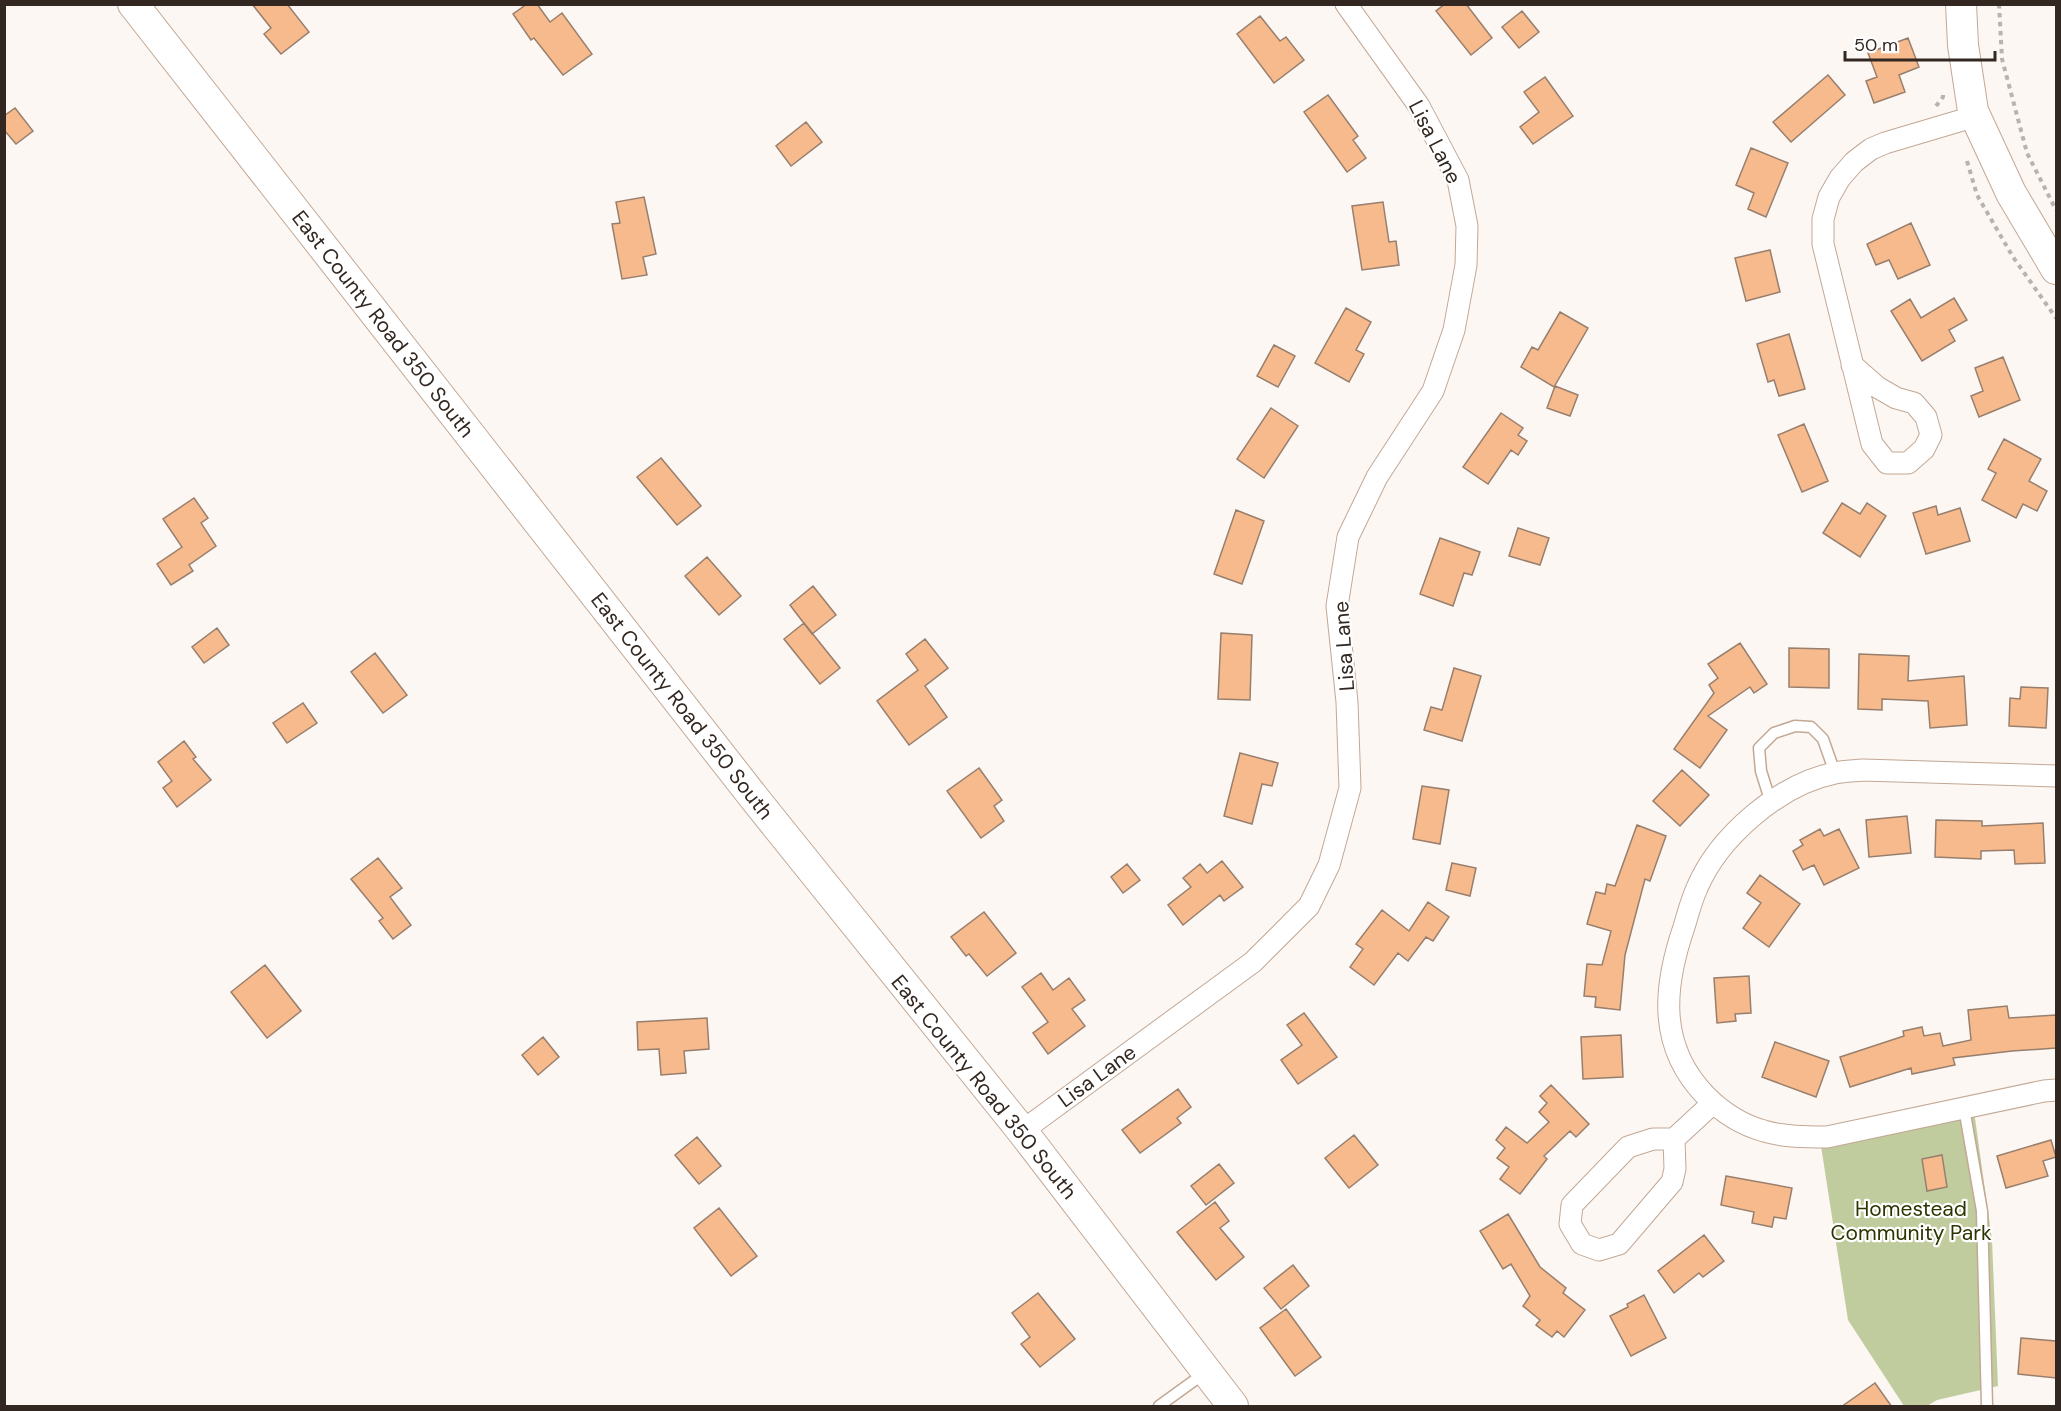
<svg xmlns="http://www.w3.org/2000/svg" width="2061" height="1411" font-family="'DM Sans',sans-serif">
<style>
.green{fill:#c0cc9d}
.building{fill:#f7ba8c;stroke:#987f6d;stroke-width:1.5}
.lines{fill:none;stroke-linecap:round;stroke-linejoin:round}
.lane-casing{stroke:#c2a895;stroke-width:13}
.street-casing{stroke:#c2a895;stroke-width:23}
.secondary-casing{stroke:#c2a895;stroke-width:32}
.path{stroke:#b9b2ad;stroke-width:4;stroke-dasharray:4.5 4.5;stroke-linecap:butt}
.lane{stroke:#fff;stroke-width:10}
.street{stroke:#fff;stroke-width:21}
.secondary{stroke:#fff;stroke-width:30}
.labels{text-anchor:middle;stroke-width:4.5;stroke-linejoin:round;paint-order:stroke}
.street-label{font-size:21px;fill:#332821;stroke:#fff}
.park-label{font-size:21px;fill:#2c3500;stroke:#fff}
</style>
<rect width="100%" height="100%" fill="#fdf7f3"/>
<path class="green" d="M1974,1111L1992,1240L1998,1386L1937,1400L1927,1406H1904L1848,1320L1821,1146Z"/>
<path class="building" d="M252,4H287L309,32L281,54L264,34L271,28Z
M527,4H537L550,22L562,13L592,54L563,75L534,38L531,40L513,14Z
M1445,4H1466L1492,38L1471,55L1436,11Z
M1522,11L1539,32L1519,48L1502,27Z
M1260,16L1280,41L1286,37L1304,60L1274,83L1237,34Z
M1908,38L1919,67L1899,75L1905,92L1874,103L1866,81L1877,77L1868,53Z
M1828,75L1845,95L1791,142L1773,122Z
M1545,77L1573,116L1533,144L1520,127L1539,112L1524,92Z
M1328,95L1358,136L1353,140L1366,158L1347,172L1304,112Z
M15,108L33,131L16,144L4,130V116Z
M806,122L822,142L791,166L776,146Z
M1751,148L1788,163L1766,217L1748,209L1754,193L1736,185Z
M644,197L656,254L643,257L647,275L622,279L612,224L620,223L616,202Z
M1383,202L1389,242L1396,241L1399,265L1362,270L1352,206Z
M1911,223L1930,265L1898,279L1889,260L1876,265L1867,244Z
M1770,250L1780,292L1746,301L1735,258Z
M1954,298L1967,320L1949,330L1955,341L1922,361L1891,311L1910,299L1921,318Z
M1346,308L1371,322L1356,350L1364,354L1349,382L1315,363Z
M1560,312L1588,328L1554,387L1521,367L1532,347L1538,350Z
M1789,334L1805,389L1779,396L1774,380L1768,382L1757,344Z
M1274,345L1295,356L1278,387L1257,376Z
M2003,357L2020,400L1979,417L1971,396L1983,391L1975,368Z
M1555,386L1578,395L1570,416L1547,408Z
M1271,408L1298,426L1264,478L1237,459Z
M1501,413L1523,428L1518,435L1527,441L1518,455L1511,450L1488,484L1463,467Z
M1804,424L1828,481L1802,492L1778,435Z
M2004,439L2041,459L2029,481L2047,491L2037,511L2023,504L2016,518L1982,500L1996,473L1988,469Z
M661,458L701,506L677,525L637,477Z
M194,498L208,518L201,523L216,546L189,565L193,571L171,585L157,564L182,547L163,519Z
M1842,503L1860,514L1867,503L1886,516L1860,557L1823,533Z
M1936,506L1938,515L1960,508L1970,541L1926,554L1913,513Z
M1236,510L1264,521L1242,584L1214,574Z
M1518,528L1549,538L1540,565L1509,556Z
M1440,538L1480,552L1472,575L1464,573L1453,606L1420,594Z
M707,557L741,596L719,615L685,576Z
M813,586L836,615L812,634L790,605Z
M804,623L840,668L820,684L784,639Z
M217,628L229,645L204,663L192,647Z
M1221,633L1252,635L1250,700L1218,699Z
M925,639L948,668L925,686L947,717L909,745L877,701L918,670L906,654Z
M1740,643L1767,684L1754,693L1750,687L1708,716L1727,730L1700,768L1674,749L1714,693L1709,685L1718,678L1708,664Z
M1789,648L1829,649V688L1789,687Z
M375,653L407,695L383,713L351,672Z
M1859,654L1909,656L1908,681L1964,676L1967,725L1930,728L1928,701L1882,699V710L1858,709Z
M1454,668L1481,676L1462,741L1424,730L1431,707L1442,710Z
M2021,687L2048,688L2046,728L2009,726L2010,698L2020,699Z
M303,703L317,723L287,743L273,723Z
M184,741L196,757L193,759L211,780L177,807L163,788L172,781L158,762Z
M1240,753L1278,763L1272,786L1262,784L1252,824L1224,816Z
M979,768L1002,800L994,806L1004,821L981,838L947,791Z
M1682,770L1709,795L1680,826L1653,801Z
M1422,786L1449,790L1440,844L1413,839Z
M1907,816L1911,853L1869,857L1866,820Z
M1936,820L1982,821V826L2043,823L2045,863L2015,864L2014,850L1981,851V859L1935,857Z
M1637,825L1666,836L1650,881L1645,879L1625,955L1620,1010L1595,1007L1596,997L1584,996L1587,964L1602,965L1611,931L1587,924L1596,892L1605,894L1607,884L1615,886Z
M1820,829L1824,836L1839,829L1859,868L1824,885L1814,865L1803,870L1793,851L1803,845L1800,840Z
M378,858L402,888L390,897L411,925L393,939L379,921L383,918L351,879Z
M1222,861L1243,887L1224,901L1220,895L1183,925L1168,905L1191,887L1183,878L1200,864L1207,873Z
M1452,863L1476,868L1470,896L1446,890Z
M1127,864L1140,880L1123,893L1111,877Z
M1760,875L1800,904L1769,947L1743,928L1761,903L1747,893Z
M1428,902L1449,917L1433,941L1426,937L1408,961L1398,953L1374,985L1350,967L1363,949L1356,944L1382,910L1409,931Z
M984,912L1016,953L987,976L969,954L966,956L951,937Z
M265,965L301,1011L267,1038L231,992Z
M1041,973L1053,990L1069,978L1085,1000L1072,1009L1085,1026L1048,1054L1033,1033L1048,1022L1022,987Z
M1749,976L1751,1013L1735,1014L1736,1021L1717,1023L1714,978Z
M2007,1006L2009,1018L2056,1015V1048L2012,1051L1953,1058L1955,1065L1912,1074L1911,1068L1850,1087L1840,1057L1904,1036L1903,1031L1922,1027L1924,1036L1940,1033L1943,1046L1971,1040L1968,1010Z
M1304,1013L1337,1057L1298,1084L1281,1060L1302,1045L1287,1025Z
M707,1018L709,1049L684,1051L686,1073L661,1075L659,1049L638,1050L637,1022Z
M1621,1035L1623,1077L1583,1079L1581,1037Z
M543,1037L559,1057L538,1075L522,1055Z
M1775,1042L1829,1061L1816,1097L1762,1077Z
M1551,1085L1589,1124L1576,1137L1570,1131L1544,1156L1547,1159L1520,1194L1500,1179L1509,1167L1497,1158L1505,1148L1496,1140L1506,1127L1527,1143L1549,1122L1539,1112L1547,1103L1540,1096Z
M1178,1089L1191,1107L1177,1118L1181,1123L1140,1153L1122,1130Z
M1354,1135L1378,1165L1349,1188L1325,1158Z
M697,1137L721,1166L699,1184L675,1155Z
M2051,1140L2056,1157L2043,1161L2048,1176L2006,1188L1997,1156Z
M1942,1155L1947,1187L1927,1191L1922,1159Z
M1219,1164L1234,1183L1206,1205L1191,1186Z
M1726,1176L1792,1188L1786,1219L1774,1217L1772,1227L1752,1223L1754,1212L1721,1205Z
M1215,1202L1229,1221L1220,1228L1244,1257L1216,1280L1177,1232Z
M719,1208L757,1256L731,1276L694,1228Z
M1508,1214L1540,1267L1566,1288L1563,1293L1585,1310L1564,1337L1557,1331L1552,1337L1536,1325L1540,1320L1523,1306L1530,1296L1511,1264L1503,1269L1480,1231Z
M1704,1235L1724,1261L1703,1277L1699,1273L1674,1293L1658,1271Z
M1293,1265L1309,1286L1281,1309L1264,1288Z
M1038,1293L1075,1339L1040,1367L1021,1344L1030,1337L1012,1313Z
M1644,1295L1666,1338L1631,1356L1610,1316L1628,1307L1627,1304Z
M1286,1309L1321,1357L1295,1376L1260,1328Z
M2021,1338L2056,1341V1378L2018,1374Z
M1875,1383L1892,1407H1841Z"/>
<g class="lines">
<g class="lane-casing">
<path id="lane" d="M1771,803L1761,771L1759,748L1774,733L1795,726L1811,727L1823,739L1835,773
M1964,1108L1982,1211L1987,1406
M1159,1406L1206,1372"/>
</g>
<g class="street-casing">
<path id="street" d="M1852,365L1877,387L1896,398L1914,403L1926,417L1931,435L1924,449L1908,463H1887L1872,444L1823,244V219L1829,197L1840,178L1854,162L1871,149L1885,143L1976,116
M2056,776L1863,770C1854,771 1844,771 1835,773C1780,784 1719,836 1697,888C1691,901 1688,914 1684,927C1663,988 1658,1047 1706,1096C1722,1112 1742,1125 1764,1131C1784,1137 1806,1137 1827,1137L2044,1091L2056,1090
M1022,1131L1253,962L1309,906L1329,865L1350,788L1347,702L1337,606L1348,537L1377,477L1433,391L1454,330L1466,265L1467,226L1458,180L1419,106L1346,4
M1674,1139L1675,1169L1672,1182L1619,1244L1599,1250L1582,1244L1570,1224L1572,1205L1628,1147L1653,1139H1674L1713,1103"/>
</g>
<g class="secondary-casing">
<path id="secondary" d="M133,4L755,799L1022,1131L1233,1406
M1961,4L1963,45L1973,111L2011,193L2056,269"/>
</g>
<path class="path" d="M1999,4L2002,59L2027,153L2056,210
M1936,106L1943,97V92
M1967,161L1977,195L2013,257L2056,318"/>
<use href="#lane" class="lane"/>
<use href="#street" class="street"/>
<use href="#secondary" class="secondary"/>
</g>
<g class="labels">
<g class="street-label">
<text transform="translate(1435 142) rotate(63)" y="7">Lisa Lane</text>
<text transform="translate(383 324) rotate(52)" y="7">East County Road 350 South</text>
<text transform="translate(1344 646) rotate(-94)" y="7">Lisa Lane</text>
<text transform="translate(682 706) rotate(52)" y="7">East County Road 350 South</text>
<text transform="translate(1097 1076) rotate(-36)" y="7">Lisa Lane</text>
<text transform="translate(984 1087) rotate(51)" y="7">East County Road 350 South</text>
</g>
<g class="park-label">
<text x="1911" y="1216">Homestead<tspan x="1911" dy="24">Community Park</tspan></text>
</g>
</g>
<rect width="2061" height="1411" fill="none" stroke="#332821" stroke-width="12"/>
<path d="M1845 51v9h150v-9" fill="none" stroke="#332821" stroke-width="3"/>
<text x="1854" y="51" font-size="18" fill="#332821" stroke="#ffffff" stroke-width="4.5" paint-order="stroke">50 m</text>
</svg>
